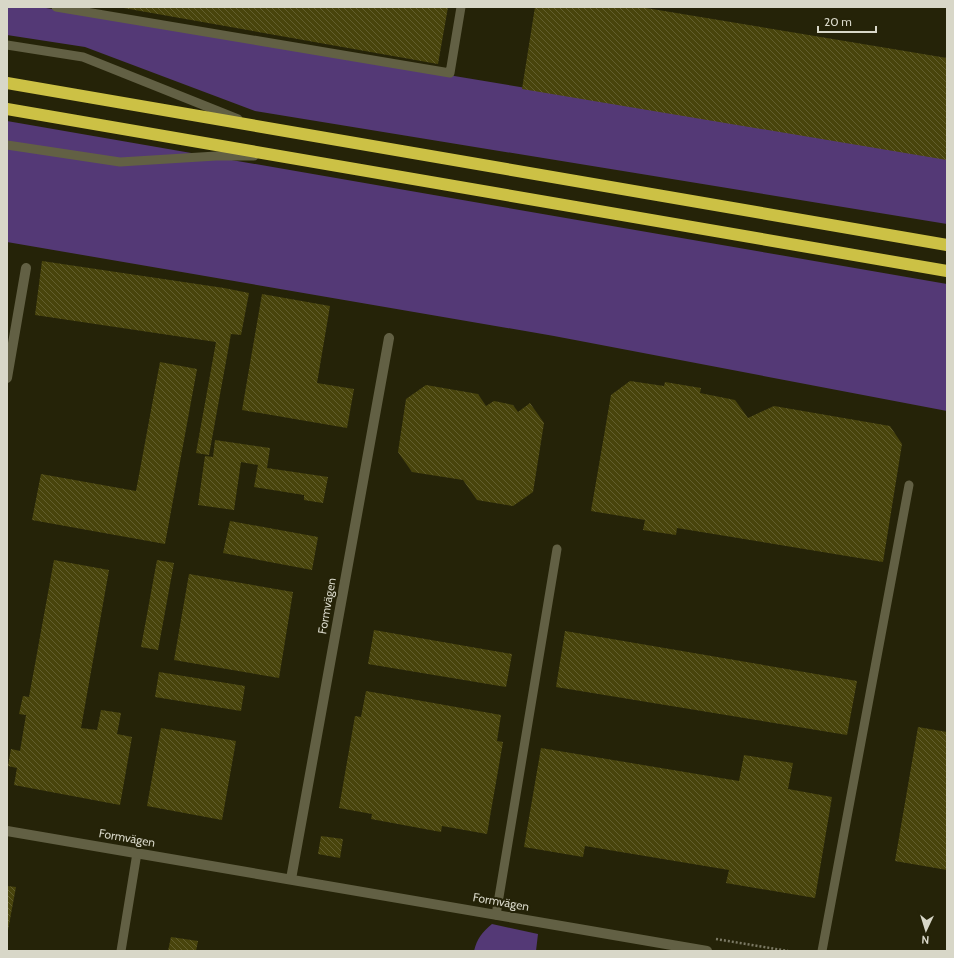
<svg xmlns="http://www.w3.org/2000/svg" width="954" height="958" font-family="Cabin,sans-serif">
<style>
.green{fill:#543976}
.building{fill:url(#building-back-hatch)}
.lines{fill:none;stroke-linecap:round;stroke-linejoin:round}
.path{stroke:#7b7964;stroke-width:2.5;stroke-dasharray:2 2;stroke-linecap:butt}
.lane{stroke:#626044;stroke-width:9}
.street{stroke:#626044;stroke-width:10}
.highway{stroke:#ccc145;stroke-width:12}
.labels{text-anchor:middle;stroke-width:4;stroke-linejoin:round;paint-order:stroke}
.street-label{font-size:12px;fill:#d8d7c8;stroke:#252308}
</style>
<defs>
<pattern id="building-back-hatch" width="6" height="6" patternUnits="userSpaceOnUse"><rect width="6" height="6" fill="#48440c"/><path d="M-1 5l2 2M0 0l6 6M5-1l2 2" fill="none" stroke="#625e2e"/></pattern>
</defs>
<rect width="100%" height="100%" fill="#252308"/>
<path class="green" d="M7,7H40L947,158V224L255,111L85,47L7,35Z
M7,121L947,284V411L554,336L7,242Z
M492,924L538,934L536,951H474C477,939 482,932 492,924Z"/>
<path class="building" d="M118,7H448L438,64Z
M535,7H640L947,58V160L522,89Z
M42,261L224,288L249,293L241,335L231,334L209,455L196,453L216,342L35,315Z
M262,294L330,306L317,383L354,389L347,428L242,410Z
M160,362L197,369L165,544L32,520L41,474L136,491Z
M630,381L664,386L665,382L701,388L700,393L735,400L748,418L774,406L890,426L902,444L883,562L677,528L676,535L643,530L645,520L591,511L611,395Z
M426,385L478,394L486,406L494,401L513,405L518,412L530,403L544,423L533,492L513,506L477,500L463,480L412,472L398,452L406,399Z
M215,440L270,448L267,468L328,477L323,503L304,500V495L254,487L258,465L241,462L234,510L198,505L205,456L213,457Z
M230,521L318,537L312,570L223,553Z
M54,560L109,570L81,728L97,730L101,710L121,713L117,734L132,737L120,805L14,785L17,768L8,766L11,749L20,751L26,715L19,714L23,696L29,697Z
M157,560L174,563L158,650L141,647Z
M189,574L293,592L279,678L174,660Z
M374,630L512,654L506,687L368,664Z
M565,631L857,681L847,735L556,687Z
M159,672L245,686L241,711L155,697Z
M366,691L501,715L497,741L503,742L487,834L442,826L441,832L371,819L372,814L339,808L355,716L361,717Z
M918,727L947,732V870L895,861Z
M161,728L236,741L222,820L147,806Z
M541,748L739,781L744,755L793,763L788,789L832,797L815,898L726,883L729,870L585,846L583,857L524,847Z
M321,836L343,839L340,858L318,854Z
M7,886L16,887L8,930H7Z
M171,937L198,941L196,951H168Z"/>
<g class="lines">
<path class="path" d="M716,939L788,951"/>
<path class="lane" d="M56,7L450,73L461,7
M7,45L83,57L238,119
M7,145L120,162L216,156H254
M496,915L557,549
M121,951L137,853
M822,951L909,485"/>
<path class="street" d="M7,378L26,268
M7,831L707,951
M291,879L389,338"/>
<path class="highway" d="M7,83L947,245
M7,109L947,271"/>
</g>
<g class="labels">
<g class="street-label">
<text transform="translate(327 606) rotate(-80)" y="4">Formvägen</text>
<text transform="translate(127 838) rotate(10)" y="4">Formvägen</text>
<text transform="translate(501 902) rotate(10)" y="4">Formvägen</text>
</g>
</g>
<rect width="954" height="958" fill="none" stroke="#d8d7c8" stroke-width="16"/>
<g transform="translate(926 930) rotate(184)" stroke="#252308" stroke-width="3" paint-order="stroke">
<path d="M0-3L7 15L0 10L-7 15Z" fill="#d8d7c8"/>
<text y="-6" font-size="11" font-weight="bold" text-anchor="middle" fill="#d8d7c8">N</text>
</g>
<path d="M818 26v6h58v-6" fill="none" stroke="#d8d7c8" stroke-width="2"/>
<text x="824" y="26" font-size="12" fill="#d8d7c8" stroke="#252308" stroke-width="3" paint-order="stroke">20 m</text>
</svg>
